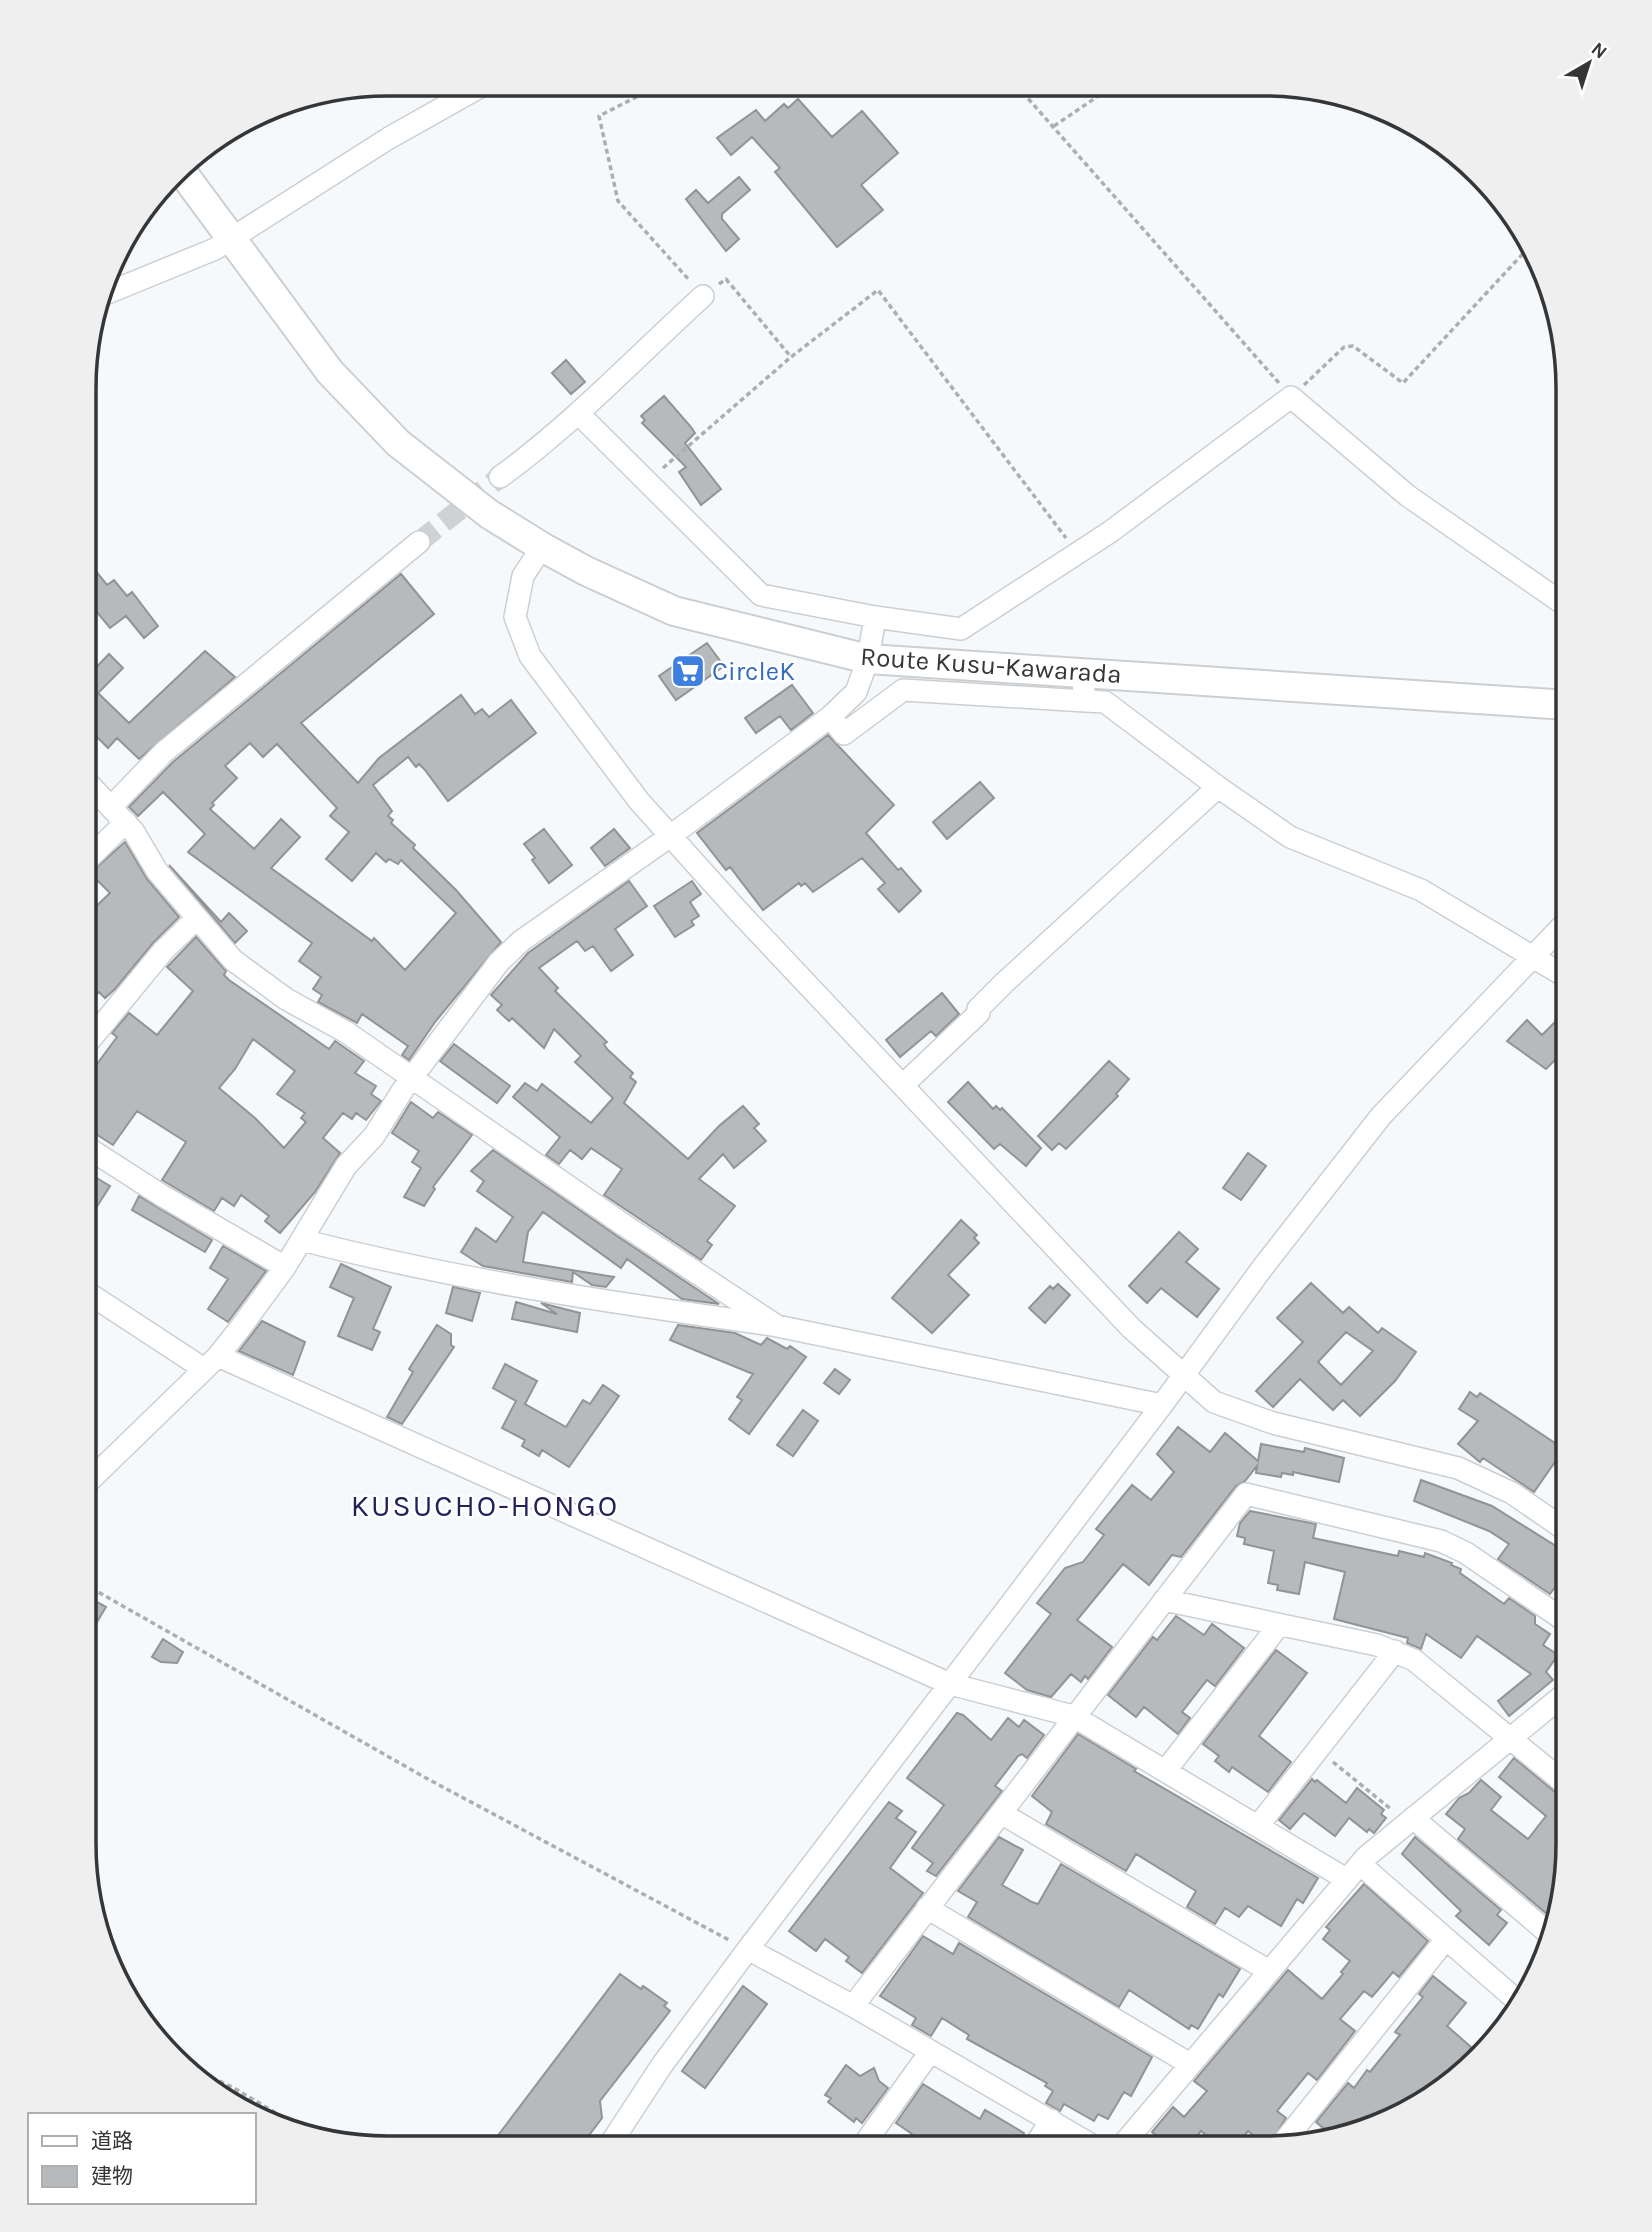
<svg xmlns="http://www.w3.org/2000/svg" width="1652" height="2232" font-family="Karla,'Noto Sans JP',sans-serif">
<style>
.building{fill:#b7babd;stroke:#919396;stroke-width:2;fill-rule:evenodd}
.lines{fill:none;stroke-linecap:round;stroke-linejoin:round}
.minor-tunnel{stroke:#cfd2d5;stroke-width:21;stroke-dasharray:21 10;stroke-linecap:butt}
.minor-casing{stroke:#cccfd2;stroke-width:24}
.major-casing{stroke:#cccfd2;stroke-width:32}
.path{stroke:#acaeb0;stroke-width:3.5;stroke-dasharray:5 3.5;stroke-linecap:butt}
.minor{stroke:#fff;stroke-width:21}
.major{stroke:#fff;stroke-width:28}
.labels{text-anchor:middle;stroke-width:5;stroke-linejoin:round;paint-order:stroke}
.street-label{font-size:26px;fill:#353637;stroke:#fff}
.shop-label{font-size:26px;fill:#366cbe;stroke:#fff;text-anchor:start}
.quarter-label{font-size:30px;letter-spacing:2px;fill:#25205a;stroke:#fff}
.rim{fill:none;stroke:#353637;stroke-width:3.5}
</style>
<rect width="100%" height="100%" fill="#f6f9fc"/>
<path class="building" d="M798,99L832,137L862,111L898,153L861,185L883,210L837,247L775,172L780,168L752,137L731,155L717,138L756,110L765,121L784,104L788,108Z
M739,177L750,190L722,214V219L739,239L726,251L686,199L696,190L708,203Z
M566,360L585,382L571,394L552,373Z
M664,396L691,427L695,433L685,443L721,489L701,505L679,472L686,467L642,423L645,420L641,416Z
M86,559L107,585L114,580L127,596L132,592L158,626L144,638L126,616L110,628L86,599Z
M401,574L434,614L301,723L358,783L379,758L461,695L475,714L482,709L489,717L511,700L536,733L448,801L425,770L419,764L416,767L408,757L373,785L392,811L388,816L393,820L391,823L415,845L413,848L456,890L501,942L435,1022L409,1060L402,1055L408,1046L362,1014L357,1023L318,1002L322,995L313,989L321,977L299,961L312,943L188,852L205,834L163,792L138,816L129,807L173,762ZM250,743L263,757L277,744L337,808L330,816L349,832L326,859L352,881L376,853L386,862L389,859L398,864L401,860L456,913L405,970L374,938L372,941L271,868L300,837L281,819L254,849L210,809L214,805L212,803L237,778L225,766Z
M707,643L724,666L676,700L659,676Z
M205,651L235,677L139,759L117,738L108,748L86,726V678L109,654L123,668L98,693L129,723Z
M792,685L813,713L791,730L780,716L756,733L745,718Z
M828,735L894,805L866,833L898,870L901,868L921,891L899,912L878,889L885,883L862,858L813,892L805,883L801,886L799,883L763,910L730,867L726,870L697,833Z
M980,782L994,798L947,839L933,822Z
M544,829L572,865L549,883L532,860L535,858L524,844Z
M614,829L630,848L605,866L591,848Z
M125,842L147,879L179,917L153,943L115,989L105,998L99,992L85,1006L86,916L110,893L90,873Z
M169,865L221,922L229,913L247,931L235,943Z
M629,881L647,906L615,929L633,955L611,971L593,946L585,951L577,941L539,968L558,988L555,991L607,1042L604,1044L607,1049L633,1073L630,1077L636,1082L624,1103L688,1159L719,1126L743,1106L759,1124L754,1128L766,1141L734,1168L723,1154L699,1179L735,1206L707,1241L712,1245L701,1260L604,1195L622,1169L591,1148L582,1159L570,1150L559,1164L546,1155L560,1137L513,1097L525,1083L537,1091L542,1084L591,1123L613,1098L575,1062L581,1056L554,1029L544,1048L512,1018L509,1021L497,1010L502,1005L491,995L528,953Z
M692,881L701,894L690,902L699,916L691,921L694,925L675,937L654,906Z
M196,937L226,971L224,975L229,980L329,1049L335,1041L364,1061L355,1073L376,1086L371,1094L381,1101L366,1120L356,1113L352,1119L343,1113L323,1138L340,1153L315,1192L280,1233L265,1221L269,1216L241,1195L234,1206L222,1198L214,1211L162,1180L186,1142L137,1111L113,1145L85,1127V1059L97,1064L117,1037L112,1033L129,1013L157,1035L193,991L167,967ZM253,1039L295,1071L277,1094L305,1113L301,1118L306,1122L284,1148L255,1118L219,1088L235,1069Z
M942,993L959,1014L936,1036L931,1031L900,1057L886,1040Z
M1568,1009V1047L1546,1069L1507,1041L1527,1020L1542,1035Z
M454,1044L510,1086L497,1103L440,1061Z
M1109,1061L1129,1079L1116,1094L1118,1096L1066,1149L1059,1143L1052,1150L1038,1136Z
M968,1082L993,1109L996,1106L1000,1110L1002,1108L1041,1148L1026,1166L1000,1144L994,1149L948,1102Z
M411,1102L433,1118L438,1112L472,1135L433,1187L435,1189L424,1206L404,1197L421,1168L412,1162L419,1151L392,1133Z
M493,1150L617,1236L719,1304L682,1299L627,1259L621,1268L543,1212L528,1232L523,1262L614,1277L606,1287L592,1285L573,1272L572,1282L483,1266L461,1252L476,1228L496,1242L513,1217L477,1191L484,1181L471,1171Z
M1248,1153L1266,1166L1241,1200L1223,1188Z
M85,1171L110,1186L96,1208L85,1202Z
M139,1196L212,1240L205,1252L132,1210Z
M961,1220L977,1235L974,1238L979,1243L948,1275L969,1295L932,1333L892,1298Z
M1179,1232L1198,1249L1186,1262L1219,1289L1197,1317L1161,1288L1147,1303L1129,1286Z
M223,1246L266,1271L228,1322L208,1309L228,1279L210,1268Z
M341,1264L391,1287L373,1329L380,1332L372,1350L338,1336L354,1298L330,1287Z
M1311,1283L1343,1313L1349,1307L1378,1333L1382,1328L1416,1352L1395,1381L1360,1416L1343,1400L1333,1410L1300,1379L1273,1407L1256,1391L1303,1342L1277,1318ZM1346,1332L1373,1351L1341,1385L1318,1362Z
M1058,1284L1070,1295L1045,1323L1029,1308L1050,1286L1053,1289Z
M453,1287L480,1293L472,1321L446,1313Z
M516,1302L557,1314L541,1303L580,1313L577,1332L512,1319Z
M262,1321L305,1342L293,1375L239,1351Z
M437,1325L451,1334V1345L454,1347L402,1424L387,1417L413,1372L409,1369Z
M678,1325L735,1333L761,1345L767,1338L787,1349L790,1346L806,1357L749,1434L729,1419L742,1400L737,1397L753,1374L670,1340Z
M505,1364L537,1381L525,1404L566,1427L583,1400L590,1404L603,1385L619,1396L569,1467L542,1450L539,1456L522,1446L525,1440L502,1428L516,1401L493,1388Z
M835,1369L850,1380L839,1394L824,1383Z
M1470,1392L1477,1397L1480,1393L1564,1449L1534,1492L1483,1458L1480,1462L1458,1444L1478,1421L1459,1409Z
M803,1410L818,1421L793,1456L777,1445Z
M1178,1427L1210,1452L1225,1433L1258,1461L1261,1444L1304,1452L1305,1448L1344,1458L1339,1482L1293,1472V1475L1282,1473L1281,1477L1256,1473L1257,1466L1245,1481L1236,1486L1181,1557L1172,1555L1149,1585L1123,1564L1077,1620L1112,1647L1088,1679L1085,1676L1081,1682L1071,1674L1051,1697L1027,1690L1005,1673L1051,1614L1037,1603L1065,1568L1083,1562L1104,1535L1096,1529L1132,1485L1151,1500L1174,1472L1157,1454Z
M1421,1480L1492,1506L1567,1553V1588L1559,1582L1550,1594L1498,1559L1509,1544L1489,1531L1414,1501Z
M1250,1511L1316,1524L1313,1538L1398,1556L1399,1551L1424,1557L1425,1553L1452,1563L1451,1565L1461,1569L1460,1573L1504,1604L1509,1598L1535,1616V1624L1550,1634L1543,1645L1558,1655L1546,1672L1553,1680L1509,1716L1498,1701L1531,1674L1477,1636L1461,1658L1426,1634L1421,1649L1407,1643L1408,1638L1334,1619L1345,1572L1305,1562L1299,1594L1277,1590L1278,1585L1268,1583L1274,1551L1244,1544L1245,1538L1237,1536L1240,1523Z
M84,1595L106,1607L84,1644Z
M1176,1616L1204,1635L1212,1624L1244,1648L1215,1686L1207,1680L1182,1712L1190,1718L1178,1734L1144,1707L1136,1717L1108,1695L1153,1637L1157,1640Z
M163,1639L183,1652L177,1663L161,1662L152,1657Z
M1276,1650L1307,1673L1259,1736L1291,1762L1268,1792L1232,1767L1229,1772L1215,1761L1219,1756L1203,1744Z
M957,1713L963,1715L991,1740L1008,1718L1019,1727L1024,1720L1044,1735L1027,1758L1022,1754L1018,1756L995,1786L1002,1791L936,1876L927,1871L933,1863L912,1848L944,1805L907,1778Z
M1078,1734L1136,1769L1134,1771L1318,1878L1303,1903L1297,1899L1281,1926L1248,1906L1239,1917L1225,1908L1215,1924L1187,1907L1196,1891L1136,1854L1126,1871L1046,1824L1052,1812L1032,1796Z
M1514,1758L1567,1802V1864L1561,1896L1547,1914L1458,1839L1465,1829L1446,1814L1459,1798L1469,1793L1481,1780L1501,1797L1491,1810L1528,1839L1546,1816L1499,1777Z
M1312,1779L1315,1782L1317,1780L1346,1803L1357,1788L1384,1810L1381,1814L1386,1818L1374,1833L1369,1829L1367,1832L1349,1818L1335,1836L1304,1813L1290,1829L1279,1820Z
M889,1802L902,1811L896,1818L916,1832L890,1868L923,1893L862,1973L846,1961L849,1957L825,1939L816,1951L789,1931Z
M999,1837L1023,1850L1002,1885L1032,1902L1038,1904L1061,1864L1240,1969L1223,1997L1219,1994L1198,2029L1191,2025L1189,2029L1129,1990L1119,2007L968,1917L977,1902L958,1891Z
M1415,1837L1501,1910L1497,1915L1507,1923L1489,1945L1456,1916L1461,1911L1402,1854Z
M1364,1884L1428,1941L1399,1977L1393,1972L1372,1997L1364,1991L1340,2019L1355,2031L1317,2080L1308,2073L1277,2111L1286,2118L1268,2147L1248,2131L1234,2148H1222L1201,2131L1187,2148H1170L1152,2132L1173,2107L1184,2117L1207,2091L1194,2081L1288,1970L1322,1999L1343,1974L1341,1972L1350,1961L1323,1939L1330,1930L1326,1927Z
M923,1936L953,1954L959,1943L1152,2057L1131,2096L1124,2092L1108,2119L1098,2114L1094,2121L1064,2104L1060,2111L1046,2103L1053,2091L1045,2086L1047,2083L967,2039L969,2035L942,2018L931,2036L912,2025L916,2018L880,1996Z
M620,1974L641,1989L643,1986L667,2003L664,2006L670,2011L600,2101L602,2118L587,2138L577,2137L573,2143L567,2138L561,2146H490Z
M1433,1976L1466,2003L1447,2026L1471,2047L1459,2069L1446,2085L1399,2116L1329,2133L1316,2122L1348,2083L1354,2088L1367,2070L1370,2072L1400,2035L1395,2032L1423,1997L1419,1994Z
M743,1986L767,2004L705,2088L682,2071Z
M846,2065L860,2076L874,2068L879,2081L888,2088L862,2123L856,2118L854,2122L828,2102L831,2098L825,2095Z
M923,2084L980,2119L985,2110L1024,2133L1016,2147H903L912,2134L896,2123Z"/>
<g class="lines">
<path class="minor-tunnel" d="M419,542L500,477"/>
<g class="minor-casing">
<path id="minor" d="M105,294L215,249L389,138L485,84
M500,477C573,424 636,357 703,296
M542,547L523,576L515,617L530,656L639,801L739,912L1131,1328L1214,1402L1273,1423L1458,1468L1512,1493L1567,1531
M875,617L961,629L1110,532L1291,397L1408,496L1568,607
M1082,672L1085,701L1105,702L1218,787L1290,837L1421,890L1568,978
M830,717L844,734L903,690L1085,701
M86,781L134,832L157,871L233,960L286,999L346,1032L624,1225L777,1326L1162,1405
M111,807L164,752L419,542
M86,861L126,822
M85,1046L163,951L196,919
M903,1085L979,1013L978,1009L1004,983L1218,787
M85,1146L161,1195L285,1267
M302,1240C457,1280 614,1303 772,1325
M85,1291L204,1369
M218,1356L950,1684L1073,1716L1346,1879
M85,1485L218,1356L241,1327L285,1267L346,1166L374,1136L404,1088L499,962L521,941L669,837L830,717L856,692L868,659L875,617L761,595L579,414
M1164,1600L1377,1645L1414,1660L1567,1785
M1166,1770L1279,1625
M1001,1813L1269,1971
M1413,1818L1553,1937
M1258,1826L1395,1651
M1360,1864L1521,2004
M927,1908L1190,2064
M748,1949L853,2006L1097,2148
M853,2006L1246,1494L1441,1541L1466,1553L1567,1622
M1502,2030L1518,2009
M1282,2144L1446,1939
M609,2146L662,2065L748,1949L1162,1405L1263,1267L1381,1116L1568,920
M862,2147L930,2052
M1034,2147L1051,2120
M1120,2148L1366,1857L1567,1692"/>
</g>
<g class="major-casing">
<path id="major" d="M180,169L330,372L398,443L489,514L542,547L586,571L674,611L868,659L1568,705"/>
</g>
<path class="path" d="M660,85L599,116L618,201L690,281
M1017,86L1279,383
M1054,126L1113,86
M719,284L726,279L791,357L878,290L1066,538
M1304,385L1344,347L1353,346L1403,383L1530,246
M663,468L791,357
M84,1584L426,1778L729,1940
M1333,1762L1392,1810
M181,2063L232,2087L298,2126"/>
<use href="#minor" class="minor"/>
<use href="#major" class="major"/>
</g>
<defs>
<g id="supermarket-square" transform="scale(1.75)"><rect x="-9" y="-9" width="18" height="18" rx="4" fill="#3f7fe0" stroke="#fff"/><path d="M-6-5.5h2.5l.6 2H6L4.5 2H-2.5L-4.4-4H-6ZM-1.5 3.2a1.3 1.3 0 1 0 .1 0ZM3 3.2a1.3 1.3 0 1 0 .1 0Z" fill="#fff"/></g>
</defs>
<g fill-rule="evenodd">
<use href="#supermarket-square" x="688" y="671"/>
</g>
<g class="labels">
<g class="street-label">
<text transform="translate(991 665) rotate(4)" y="9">Route Kusu-Kawarada</text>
</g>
<g class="shop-label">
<text x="712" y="680">CircleK</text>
</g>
<g class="quarter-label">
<text x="485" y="1516">KUSUCHO-HONGO</text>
</g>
</g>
<path d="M0 0H1652V2232H0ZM388 96H1264A292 292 0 0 1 1556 388V1844A292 292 0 0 1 1264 2136H388A292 292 0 0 1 96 1844V388A292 292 0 0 1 388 96Z" fill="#efefef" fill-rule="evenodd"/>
<path class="rim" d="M388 96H1264A292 292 0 0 1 1556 388V1844A292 292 0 0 1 1264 2136H388A292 292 0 0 1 96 1844V388A292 292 0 0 1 388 96Z"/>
<rect x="28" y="2113" width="228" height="91" fill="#ffffff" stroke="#aeafaf" stroke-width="2"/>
<rect x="42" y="2136" width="35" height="10" fill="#ffffff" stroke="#aeafaf" stroke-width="2"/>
<text x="91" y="2148" font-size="21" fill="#353637">道路</text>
<rect x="42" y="2166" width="35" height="21" fill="#b7babd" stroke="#aeafaf" stroke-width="2"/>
<text x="91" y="2183" font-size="21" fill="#353637">建物</text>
<g transform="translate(1589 63) rotate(39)" stroke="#ffffff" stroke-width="5" paint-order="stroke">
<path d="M0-5L12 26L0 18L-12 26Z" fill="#353637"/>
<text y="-10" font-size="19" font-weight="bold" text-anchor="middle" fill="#353637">N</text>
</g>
</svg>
